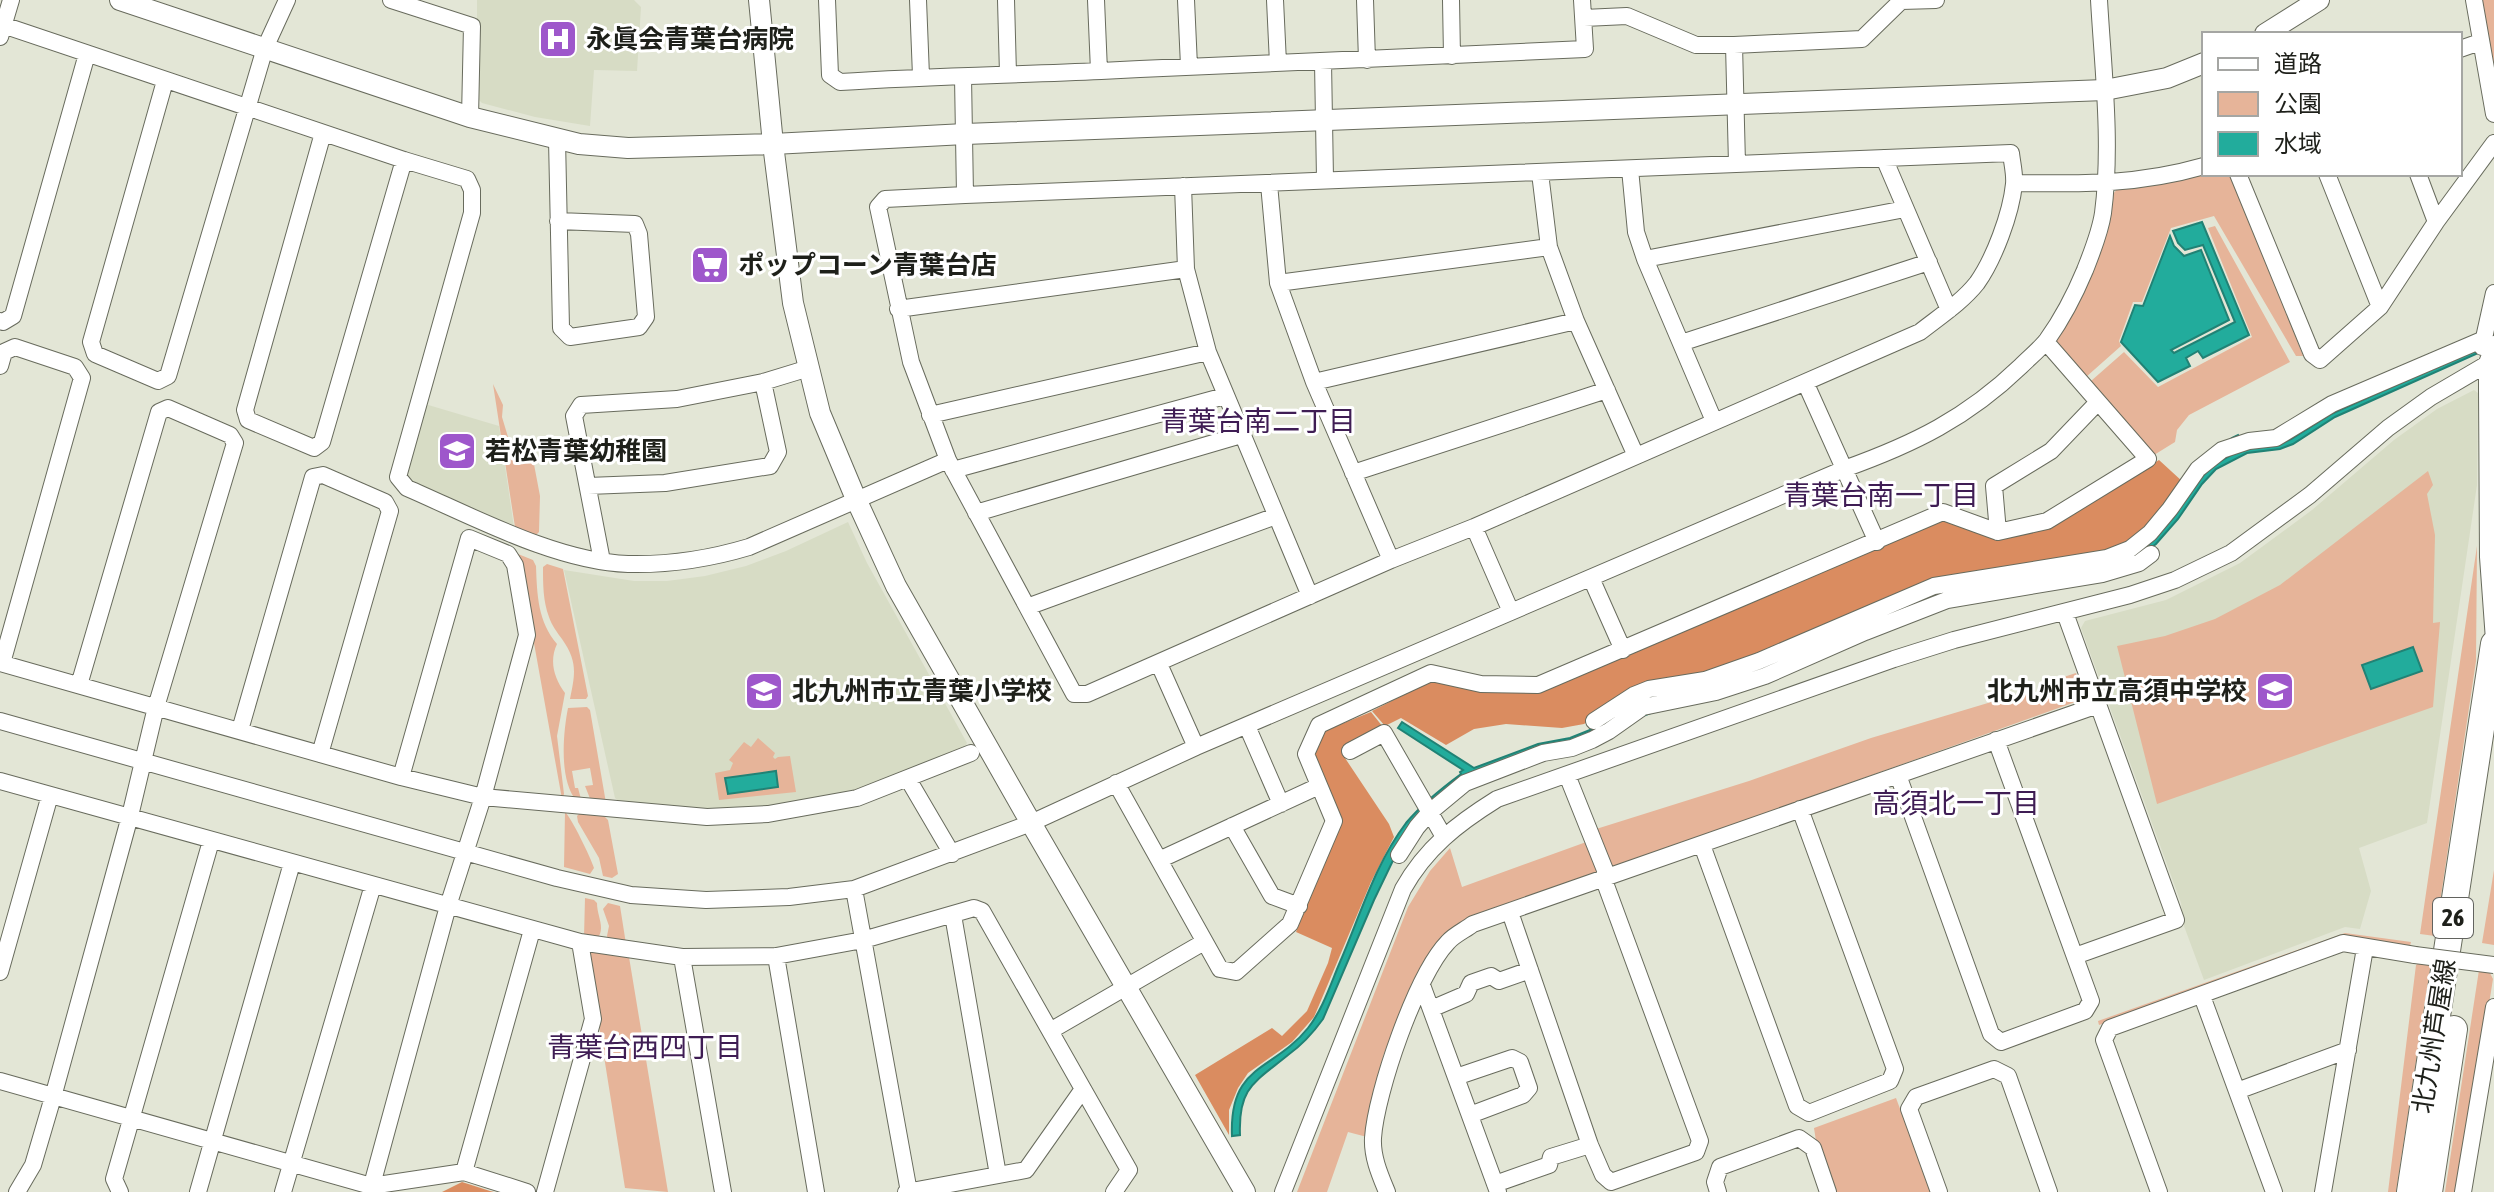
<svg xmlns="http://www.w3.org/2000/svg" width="2494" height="1192" font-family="'Asap Condensed','Noto Sans JP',sans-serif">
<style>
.built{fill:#d7dcc5}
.green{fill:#e6b499}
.forest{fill:#da8c60}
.water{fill:#22ac9c;stroke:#218275;stroke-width:2}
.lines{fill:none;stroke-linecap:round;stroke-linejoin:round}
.minor-casing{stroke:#686b5d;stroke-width:18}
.tertiary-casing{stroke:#686b5d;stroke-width:22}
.primary-casing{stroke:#686b5d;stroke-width:28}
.minor{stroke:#fff;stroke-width:16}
.tertiary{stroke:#fff;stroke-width:20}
.primary{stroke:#fff;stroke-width:26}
.minor-bridge-casing{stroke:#686b5d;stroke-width:18;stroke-linecap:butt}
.minor-bridge{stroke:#fff;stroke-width:16}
.labels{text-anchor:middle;stroke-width:6;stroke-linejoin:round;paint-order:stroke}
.shield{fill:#fff;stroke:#62635f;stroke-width:2}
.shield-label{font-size:24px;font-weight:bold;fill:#1e201a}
.poi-label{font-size:26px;font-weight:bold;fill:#1e201a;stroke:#fff;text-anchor:start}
.street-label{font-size:26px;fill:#1e201a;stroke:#fff}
.neighbourhood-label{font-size:28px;fill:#3f1d54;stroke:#fff}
</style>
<rect width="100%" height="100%" fill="#e3e6d6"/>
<path class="built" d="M477,0H634L641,7L637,71L594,70L590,126L535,117L482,103L477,98Z
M2474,390L2478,393L2477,485L2427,823L2359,848L2371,891L2360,929L2345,927L2204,980L2184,926L2181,903L2081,628L2085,621L2166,600L2240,563L2312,510L2394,440L2437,409Z
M425,404L499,426L514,527L410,482L405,475Z
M848,522L867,563L967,743L962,752L894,779L825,799L747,810L664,808L621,803L615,798L564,570L634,581H667L705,576L746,566L786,551Z"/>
<path class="green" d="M2482,0H2494V72Z
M2204,174H2233L2303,356H2296L2214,216L2171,228L2142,302H2133L2119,341L2121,346L2086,377L2056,342L2055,336L2113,194L2119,187Z
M2215,226L2290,362L2189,415L2177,430L2175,442L2154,455L2091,381L2124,352L2158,387L2252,337L2208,228Z
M493,384L503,405L502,417L508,437L519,450L533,459L540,496L539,532L535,536L515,527Z
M2428,471L2433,485L2427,494L2435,535L2433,623L2440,622L2433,707L2157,804L2117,646L2165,636L2215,619L2280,585Z
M2477,546L2476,661L2435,936L2420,934Z
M518,554L533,560L536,566C537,595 538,622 557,644C549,661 554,678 565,693L557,736L564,794L562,799Z
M547,564L563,569L588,696L586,699H570C575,674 578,662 562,639C557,632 552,626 549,617C543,601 543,584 543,567Z
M2076,673L2082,691L2078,701L1608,870L1593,830L1749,781L1871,738L2028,691L2033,702L2051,695L2045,683Z
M587,707L590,710L606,803L591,801L585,786L593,785L590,768L572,771L575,788H578L581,799L576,800C559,780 563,733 568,708Z
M758,738L775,753L773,757L775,759L778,757L790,756L796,792L719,800L715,773L730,770L733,763L729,760L744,742L751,747Z
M565,812C571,817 591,858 594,868L590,874L564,867Z
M580,813L603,815L608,820L618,874L612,878L603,876L599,858L578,822L577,816Z
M1589,841L1600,874L1465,921L1405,1004L1383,1056L1367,1137L1348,1132L1327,1192H1297L1408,907L1430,871L1450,848L1462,887Z
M2494,870V945L2482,943Z
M585,898L594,900L597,903C597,917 606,928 597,939L584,937Z
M608,903L620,906L626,944L609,941L607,936L609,926L603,909Z
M2345,933L2411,942L2410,946L2345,937L2099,1025L2098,1021Z
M594,950L629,957L668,1192L625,1188L588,956Z
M2419,963H2431L2396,1192H2388L2416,965Z
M2479,970L2490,973L2493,979L2459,1192H2445Z
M1896,1098L1931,1192H1835L1816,1141L1814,1128Z"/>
<path class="forest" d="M2159,460L2183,482L2163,512L2127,545L1711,674L1633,691L1584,724L1562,728L1506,724L1474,729L1446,745L1401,718L1385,726L1372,711L1433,680L1542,691L1943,520L2049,528Z
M1371,712L1383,727L1348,749L1343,755L1389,824L1394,837L1371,882L1314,1017L1292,1042L1248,1073L1238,1088L1229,1110V1135L1195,1075L1272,1028L1282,1036L1307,1011L1328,963L1332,948L1296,932L1341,819L1315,759V751L1324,731Z
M462,1182L490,1191L494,1192H442Z"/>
<path class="water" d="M2202,222L2249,335L2203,358L2198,351L2186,358L2190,366L2158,382L2121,342L2135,305L2143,306L2170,236L2174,246L2184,256L2201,250L2229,320L2171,350L2174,353L2235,322L2203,245L2185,250L2178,243L2173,231Z
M2494,341V346L2335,417L2293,444L2280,449L2247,453L2216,469L2202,484L2178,519L2156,544L2134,560L2019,582L1761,672L1597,733L1472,774L1398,850L1374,900L1323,1019C1313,1033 1302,1045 1288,1055C1255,1082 1238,1087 1240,1135L1232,1136C1229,1063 1273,1072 1308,1028C1323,1009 1331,983 1340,962C1360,916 1375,864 1406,823C1421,805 1442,788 1461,774L1460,772L1463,770L1398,728L1402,722L1474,768L1538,744L1570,738L1590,730L1636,699L1927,596L2152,541L2173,518L2198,481L2212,466L2238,451L2232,438L2238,435L2245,449L2280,444L2291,439L2331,414Z
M2413,647L2422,671L2371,689L2362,665Z
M776,771L778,787L728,794L725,778Z"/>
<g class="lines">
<g class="minor-casing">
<path id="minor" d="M391,0L472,26L470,117
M827,0L830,75L840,82C927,76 1014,75 1101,71C1262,63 1423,57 1585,49L1582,0
M918,0L921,76
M1006,0L1008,74
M1096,0L1099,71
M1186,0L1189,66
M1275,0L1278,63
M1365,0L1367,60
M1451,0L1452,56
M2474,0L2494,114
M1584,18L1627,16L1696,45H1734L1862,39L1901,1L1936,0
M0,24L404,160L467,179L472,190V213L398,477L407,488C472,516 557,562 628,564C670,565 709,559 749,547L948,460
M0,37L11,0
M1734,45L1737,164
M2460,49L2480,42
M1323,62L1325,179
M963,77L965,195
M165,81L91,342L95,354L158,381L168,376L265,48L287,0
M323,133L245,410L248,420L314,448L322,442L404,160
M557,139L561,328L570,337L639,327L646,317L639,234L635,224L558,221
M2011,153C2012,163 2015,174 2014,184C2011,214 1994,259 1977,283C1962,302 1939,317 1920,332L1474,527L1391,560L1087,694H1074L948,460L911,362L878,207L885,199L965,195Z
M1884,158L1949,310
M1630,169L1636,232L1645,259L1714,421
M1540,173L1549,247L1576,321L1636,456
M2238,174L2312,354L2320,360L2380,307L2436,222L2494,143
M2327,174L2380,307
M2418,174L2436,222
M2014,183C2082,184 2138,185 2204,166
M1269,184L1278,283L1314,382L1391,560
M1183,186L1186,269L1208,352L1310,596
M1645,259L1905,209
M1278,283L1549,247
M898,309L1186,269
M0,321L3,322L13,316L87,54
M1681,343L1929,262
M2494,344L2487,363V389L2488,557L2494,640
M2482,347L2494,293
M0,366L4,352L15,347L75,367L82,378L2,663
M1314,382L1576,321
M1806,384L1877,542
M930,415L1208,352
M953,470L1225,396
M1353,473L1607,390
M588,486L665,483L770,466L778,452L763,382
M976,513L1241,435
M1474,527L1511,612
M1998,532L1994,486L2051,451L2098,402
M602,561L574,416L581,405L677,399L763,382L809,368
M1591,578L1623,650
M1027,607L1276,516
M2065,613L2176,920L2075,956
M0,663L401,777L483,797L707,817L768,814L857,798L971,753
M1159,664L1196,747
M0,721L557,878L631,895L706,900L789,897L854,889L1031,823L1196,747L1844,469C1914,444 1967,418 2021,366C2030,357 2040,349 2047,340C2062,319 2075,294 2085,270C2092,252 2100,233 2103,213C2112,144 2103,69 2099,0
M1594,721L1634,695L1649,689L1705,680L1759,661L1934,586L2107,558L2130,549L2150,533L2170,509L2198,469L2222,450L2249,441L2276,438L2332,404L2484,339
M1247,726L1281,804
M240,730L313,477L323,475L385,502L390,511L320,754
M1350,751L1384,733L1444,837
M1898,775L1991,1034L2001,1042L2085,1011L2091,1001L1996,740
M908,779L952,854
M0,781L580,942L682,957L776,956L863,940L974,908L982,911L1129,1170L1114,1192
M1116,783L1220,969L1236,972L1290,924L1334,821L1306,754L1319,725L1431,673L1481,684L1538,685L1943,512L1998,532L2047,521L2148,459L2046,342
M1232,826L1272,896L1299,906
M1702,845L1797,1106L1809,1113L1890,1081L1895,1069L1800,809
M1399,855L1417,827L1430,812L1465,783L1543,753L1572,748L1592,740L1609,731L1643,707L1716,692L1765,676L1865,632L1947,600L2102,574L2139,563L2151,554
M1159,860L1319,786
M854,889L909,1192
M1510,912L1590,1145L1603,1175L1611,1182L1696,1152L1700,1141L1604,880L1605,870L1567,775
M953,915L998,1175
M776,956L816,1192
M682,957L723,1192
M0,972L50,795
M1422,985L1498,1192
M2202,996L2274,1192
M1431,1009L1466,994L1471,983L1491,976L1499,981L1530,970
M1050,1031L1204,942
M1456,1077L1512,1058L1520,1062L1529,1088L1523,1095L1470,1115
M0,1081L371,1186L464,1172L527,1192
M2237,1091L2348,1050
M464,1172L532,930
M1495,1184L1549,1165L1551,1157L1590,1145
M17,1192L33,1165L53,1097L130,816L156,707L235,443L230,435L168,408L159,412L79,685
M120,1192L114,1179L211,841
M198,1192L292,863
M283,1192L373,885
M370,1192L448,906L483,797L527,635L515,565L508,554L469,538L401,777
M545,1192L593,1019L580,942
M906,1192L1026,1170L1083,1089
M1283,1192L1403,889C1426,848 1457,824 1497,799L1894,659L1954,640L2130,595L2175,580L2231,553L2310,495L2388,428L2431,397L2494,360
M1387,1192C1380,1175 1372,1157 1373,1138C1376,1093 1416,975 1448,942C1454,935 1465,930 1473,924L2098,705
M1718,1192L1715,1182L1720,1167L1799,1138L1813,1148L1828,1192
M1939,1192L1909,1109L1916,1097L1994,1069L2008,1076L2049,1192
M2159,1192L2104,1040L2110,1028L2343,943L2415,955
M2323,1192L2365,948
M2463,1192L2494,1007"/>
</g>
<g class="tertiary-casing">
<path id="tertiary" d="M120,0L470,117L579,144L628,148L773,144L965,134L2105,90L2167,78L2204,63
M759,0L773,144L793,303L820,413L856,499L896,586L1031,823L1245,1192
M2265,34L2319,0"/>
</g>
<g class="primary-casing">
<path id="primary" d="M2410,1192L2494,644
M2429,1192L2454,1029"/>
</g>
<use href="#minor" class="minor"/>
<use href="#tertiary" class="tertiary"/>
<use href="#primary" class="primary"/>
<g class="minor-bridge-casing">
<path id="minor-bridge" d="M2415,955L2494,965"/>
</g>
<use href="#minor-bridge" class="minor-bridge"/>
</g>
<defs>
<g id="hospital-square" transform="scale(2)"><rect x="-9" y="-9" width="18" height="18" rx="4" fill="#9e57cb" stroke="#fff"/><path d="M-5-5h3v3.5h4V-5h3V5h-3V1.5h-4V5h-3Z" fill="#fff"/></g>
<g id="supermarket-square" transform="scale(2)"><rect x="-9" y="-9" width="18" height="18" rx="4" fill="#9e57cb" stroke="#fff"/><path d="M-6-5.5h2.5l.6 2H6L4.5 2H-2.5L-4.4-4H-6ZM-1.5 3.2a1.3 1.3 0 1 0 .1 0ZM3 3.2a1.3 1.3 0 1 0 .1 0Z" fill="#fff"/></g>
<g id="school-square" transform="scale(2)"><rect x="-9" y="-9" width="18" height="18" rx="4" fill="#9e57cb" stroke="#fff"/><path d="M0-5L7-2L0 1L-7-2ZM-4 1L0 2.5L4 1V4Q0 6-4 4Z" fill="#fff"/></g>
</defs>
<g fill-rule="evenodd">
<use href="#hospital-square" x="558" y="39"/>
<use href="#supermarket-square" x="710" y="265"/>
<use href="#school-square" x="457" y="451"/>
<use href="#school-square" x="764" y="691"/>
<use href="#school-square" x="2275" y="691"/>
</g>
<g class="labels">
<rect class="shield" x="2433" y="898" width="40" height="40" rx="6"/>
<g class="shield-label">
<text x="2453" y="926">26</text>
</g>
<g class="poi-label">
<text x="586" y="48">永眞会青葉台病院</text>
<text x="738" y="274">ポップコーン青葉台店</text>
<text x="485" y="460">若松青葉幼稚園</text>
<text x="792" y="700">北九州市立青葉小学校</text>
<text x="2247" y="700" text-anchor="end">北九州市立高須中学校</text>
</g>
<g class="street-label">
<text transform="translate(2434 1036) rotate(-81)" y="9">北九州芦屋線</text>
</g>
<g class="neighbourhood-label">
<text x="1258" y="431">青葉台南二丁目</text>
<text x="1881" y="505">青葉台南一丁目</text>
<text x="1956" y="813">高須北一丁目</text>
<text x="645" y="1057">青葉台西四丁目</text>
</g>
</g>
<rect x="2202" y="32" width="260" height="144" fill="#ffffff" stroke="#a5a6a3" stroke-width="2"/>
<rect x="2218" y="58" width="40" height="12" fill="#ffffff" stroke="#a5a6a3" stroke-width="2"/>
<text x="2274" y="72" font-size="24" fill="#1e201a">道路</text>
<rect x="2218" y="92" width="40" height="24" fill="#e6b499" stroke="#a5a6a3" stroke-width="2"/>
<text x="2274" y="112" font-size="24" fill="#1e201a">公園</text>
<rect x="2218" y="132" width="40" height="24" fill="#22ac9c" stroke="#a5a6a3" stroke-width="2"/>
<text x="2274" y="152" font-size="24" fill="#1e201a">水域</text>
</svg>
